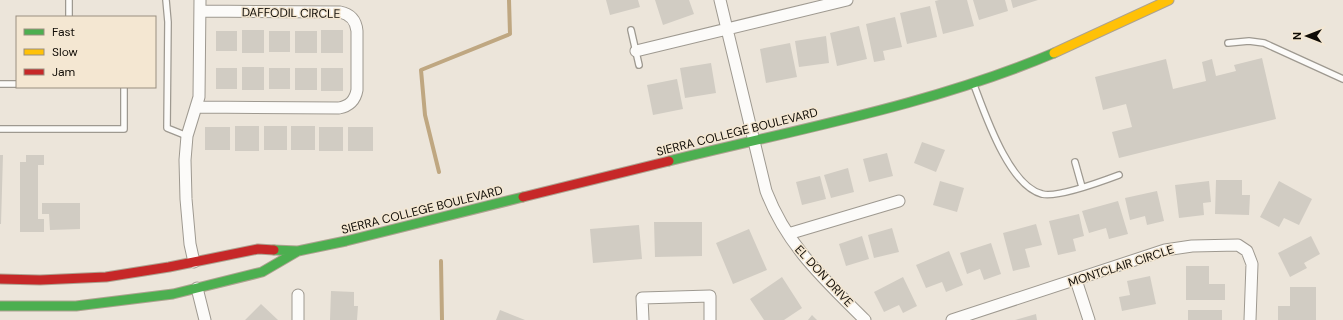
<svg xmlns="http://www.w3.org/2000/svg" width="1343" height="320" font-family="'DM Sans',sans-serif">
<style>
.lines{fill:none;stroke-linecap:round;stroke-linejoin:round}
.stream{stroke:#bfa781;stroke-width:4}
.building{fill:#d1ccc3}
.lane-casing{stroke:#9e9990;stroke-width:8}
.street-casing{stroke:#9e9990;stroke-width:13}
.fast-casing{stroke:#ada290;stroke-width:11}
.slow-casing{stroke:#ada290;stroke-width:11}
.jam-casing{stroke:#ada290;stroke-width:11}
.lane{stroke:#fcfbf9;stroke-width:5.5}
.street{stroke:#fcfbf9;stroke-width:11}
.fast{stroke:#4caf50;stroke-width:9}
.slow{stroke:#ffc107;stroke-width:9}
.jam{stroke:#c62828;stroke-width:9}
.labels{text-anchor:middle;stroke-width:3;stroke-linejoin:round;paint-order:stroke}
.street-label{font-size:12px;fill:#100c06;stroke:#f4e7d2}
</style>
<rect width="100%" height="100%" fill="#ece5da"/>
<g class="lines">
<path class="stream" d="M439,172L425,115L421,70L510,34L509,0
M441,261L442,320"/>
</g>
<path class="building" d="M606,0H638L640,7L610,15Z
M655,0H689L694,14L663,25Z
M939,0H967L974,26L943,34L935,1Z
M973,0H1005L1008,11L979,20Z
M1011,0H1038L1013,8Z
M930,6L937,37L907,44L900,13Z
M895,17L902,47L883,51L885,60L874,62L866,24Z
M859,26L867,59L837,66L830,33Z
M242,30H264V53H242Z
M321,30H343V53H321Z
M216,31H237V51H216Z
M269,31H290V52H269Z
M295,31H317V53H295Z
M826,36L829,63L799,67L795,41Z
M790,43L797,77L766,83L760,49Z
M1262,58L1276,119L1119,158L1112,132L1132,127L1126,104L1103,110L1095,77L1166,59L1173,89L1206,81L1202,62L1212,59L1216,76L1236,71L1234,65Z
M711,63L716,93L685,98L680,68Z
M242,67H264V90H242Z
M216,68H237V89H216Z
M269,68H290V89H269Z
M295,68H317V90H295Z
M321,68H343V91H321Z
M677,79L683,109L653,115L647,85Z
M235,126H259V151H235Z
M264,126H287V150H264Z
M291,126H315V150H291Z
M205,127H230V150H205Z
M319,127H343V151H319Z
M348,127H373V151H348Z
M922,142L945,150L936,172L914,163Z
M887,153L893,176L869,182L863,159Z
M0,155H3L1,224H0Z
M26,155H44V165H38V219H44V232H20V162H26Z
M848,168L854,192L831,198L824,175Z
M820,176L826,199L802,205L796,182Z
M1216,180H1242V195H1250L1249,215L1215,214Z
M940,181L964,188L957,212L933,205Z
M1209,181L1211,202L1203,203L1204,215L1179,218L1175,185Z
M1279,181L1312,199L1299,225L1284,218L1279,227L1260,217Z
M1157,191L1164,221L1147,225L1145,216L1130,220L1125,198Z
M1118,201L1128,234L1109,239L1106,228L1089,233L1082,211Z
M42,203H80V229L50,230L49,214H42Z
M1079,214L1084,236L1073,239L1076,251L1058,255L1049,221Z
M654,222H702V256L655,257Z
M1036,224L1042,245L1025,249L1030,267L1013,271L1003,233Z
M639,225L642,259L593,263L590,229Z
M892,228L899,252L874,258L868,235Z
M749,229L767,270L733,284L716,243Z
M862,236L869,259L846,266L839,244Z
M1311,236L1320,254L1304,263L1307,268L1290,277L1278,253Z
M991,243L1001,274L984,280L980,269L967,274L960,253Z
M949,251L963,285L946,292L942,282L926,288L916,265Z
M1186,266H1209V284H1225V300H1186Z
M1150,276L1156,304L1122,311L1119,297L1130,295L1127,281Z
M782,277L802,308L784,320H764L750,299Z
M903,277L917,306L903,313L899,305L884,312L874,292Z
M1290,287H1316V320H1278V306H1290Z
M331,291L354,292V306H358L357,320H330Z
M261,304L278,320H245Z
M500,310L525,320H496Z
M1188,310H1222V320H1188Z
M1036,314L1037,320H1015Z
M812,315L817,320H808Z"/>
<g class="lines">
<g class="lane-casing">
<path id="lane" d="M166,0L168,22L167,128L187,136
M69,17V0
M631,30L639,65
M1228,43L1249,41L1264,43L1343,79
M0,84H17
M974,85C985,114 1009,186 1042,194C1056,198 1103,181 1119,175
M0,129H124V87
M1075,162L1082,187"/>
</g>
<g class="street-casing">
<path id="street" d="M720,0L766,191C787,246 824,279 865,320
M636,51L847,0
M197,107L339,108C349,106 355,101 357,90V31C356,20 350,14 340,12L200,11
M788,234L899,201
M194,262L190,244L186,199L185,160L187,136L199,97L200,0
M1076,280L1089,320
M197,288L205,320
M298,295V320
M643,320L642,298L710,296V320
M952,320L1165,250L1192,246L1238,245L1247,251L1252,264L1250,320"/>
</g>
<g class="fast-casing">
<path id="fast" d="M669,161C798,129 931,105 1054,53
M274,250L298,251L346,241L523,197
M0,306H76L173,294L262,272L298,251"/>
</g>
<g class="slow-casing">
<path id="slow" d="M1054,53L1169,0"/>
</g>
<g class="jam-casing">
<path id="jam" d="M523,197L669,161
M0,279L40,280L106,277L169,267L258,249L274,250"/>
</g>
<use href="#lane" class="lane"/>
<use href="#street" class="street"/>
<use href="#fast" class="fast"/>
<use href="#slow" class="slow"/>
<use href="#jam" class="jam"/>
</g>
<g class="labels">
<g class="street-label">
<text transform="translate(291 13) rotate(1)" y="4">DAFFODIL CIRCLE</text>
<text transform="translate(737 132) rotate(-14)" y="4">SIERRA COLLEGE BOULEVARD</text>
<text transform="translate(422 210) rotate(-14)" y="4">SIERRA COLLEGE BOULEVARD</text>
<text transform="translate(1121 266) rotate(-18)" y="4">MONTCLAIR CIRCLE</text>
<text transform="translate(824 276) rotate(47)" y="4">EL DON DRIVE</text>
</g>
</g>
<rect x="16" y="16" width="140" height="72" fill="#f4e7d2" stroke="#998f80"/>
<rect x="24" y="29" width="20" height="6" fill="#4caf50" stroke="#998f80"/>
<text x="52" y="36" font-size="12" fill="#100c06">Fast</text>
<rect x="24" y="49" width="20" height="6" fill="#ffc107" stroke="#998f80"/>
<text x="52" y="56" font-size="12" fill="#100c06">Slow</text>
<rect x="24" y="69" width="20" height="6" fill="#c62828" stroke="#998f80"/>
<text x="52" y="76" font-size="12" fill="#100c06">Jam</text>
<g transform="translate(1307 36) rotate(270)" stroke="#f4e7d2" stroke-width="3" paint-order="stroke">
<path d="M0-3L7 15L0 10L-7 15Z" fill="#100c06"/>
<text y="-6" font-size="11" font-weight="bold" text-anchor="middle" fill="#100c06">N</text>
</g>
</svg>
